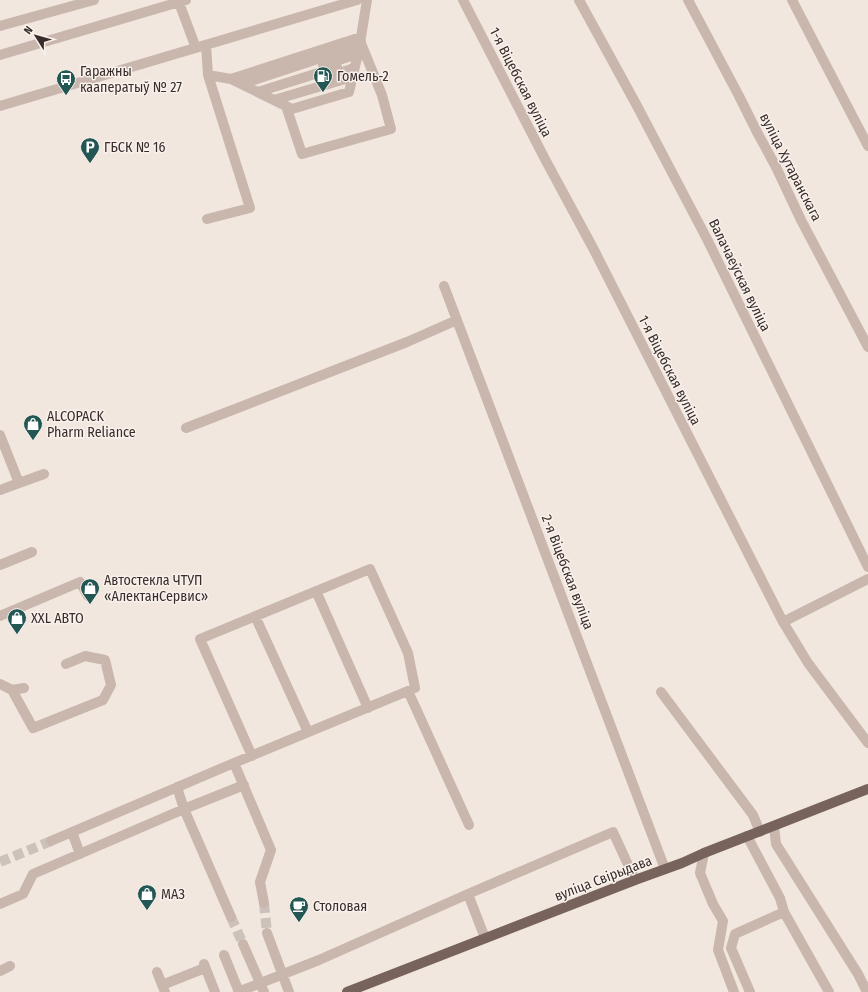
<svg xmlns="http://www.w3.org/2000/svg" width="868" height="992" font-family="'Fira Sans Condensed',sans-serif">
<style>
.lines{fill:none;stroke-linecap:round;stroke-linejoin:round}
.minor-tunnel{stroke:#ccc2bb;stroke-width:10;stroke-dasharray:10 5;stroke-linecap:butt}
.minor{stroke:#c9b6ac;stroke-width:10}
.major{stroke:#78635c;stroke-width:10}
.labels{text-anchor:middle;stroke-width:3;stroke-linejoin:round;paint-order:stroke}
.poi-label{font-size:14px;fill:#382d2a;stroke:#f9f1ec;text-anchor:start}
.street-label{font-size:14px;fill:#382d2a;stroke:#f9f1ec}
</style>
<rect width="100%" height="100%" fill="#f1e7df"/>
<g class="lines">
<path class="minor-tunnel" d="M0,862L51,841
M264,903L267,933
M231,917L243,944"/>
<path class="minor" d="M178,0L196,48
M463,0L546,161L593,248L783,622L808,663L868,743
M579,0L636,104L708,241L868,567
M688,0L739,96L757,132L776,167L801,220L868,347
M792,0L868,146
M0,26L94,0
M206,45L208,75L250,208L207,219
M0,55L186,0
M323,65L358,54
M208,75L231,79L361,37L367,0
M329,77L354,68
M231,79L292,109L349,92L361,41
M242,84L360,45
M258,92L337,67
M274,100L352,77
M0,106L357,0
M286,106L302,154L391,129L382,95L360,41
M444,286L665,869
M186,428L407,342L457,320
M0,435L19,483L0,490
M19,483L44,474
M0,565L32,552
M316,591L368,708
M0,616L80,582L88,596
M255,616L308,732
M783,622L868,579
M0,684L12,690L33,728L103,700L111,685L105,660L85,656L66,664
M12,690L24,688
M408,691L469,825
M661,692L753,815L760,832
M252,756L200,639L370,569L408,653L415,688L234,763L271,850L260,882L264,903
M177,787L184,809L231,917
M774,826L776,844L858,974L867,992
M72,832L80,854
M747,836L780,898L784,912L829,992
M51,841L234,763
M704,853L700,873L713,904L723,921L718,950L734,992
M468,894L485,938
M0,904L23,894L33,874L184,809L244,785
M267,933L289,992
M243,944L264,992
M224,955L239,992
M204,964L215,992
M0,971L10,966
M157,972L165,992
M162,985L205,968
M238,992L319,960L468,894L613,832L635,880
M750,992L731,948L735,934L784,912"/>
<path class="major" d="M347,992L635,880L682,863L704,853L868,789"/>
</g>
<defs>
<g id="fuel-pin" transform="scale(1)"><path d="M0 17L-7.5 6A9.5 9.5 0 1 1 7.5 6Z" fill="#225754" stroke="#f9f1ec"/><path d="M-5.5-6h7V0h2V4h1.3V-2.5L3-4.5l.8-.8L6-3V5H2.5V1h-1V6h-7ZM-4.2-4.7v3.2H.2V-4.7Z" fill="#fff"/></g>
<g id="bus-pin" transform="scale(1)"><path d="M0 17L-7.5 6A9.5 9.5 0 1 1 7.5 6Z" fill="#225754" stroke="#f9f1ec"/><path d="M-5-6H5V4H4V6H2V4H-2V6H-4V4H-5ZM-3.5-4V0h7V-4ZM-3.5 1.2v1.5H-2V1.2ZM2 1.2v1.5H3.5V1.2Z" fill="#fff"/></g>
<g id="parking-pin" transform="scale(1)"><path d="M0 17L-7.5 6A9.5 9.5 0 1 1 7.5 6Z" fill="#225754" stroke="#f9f1ec"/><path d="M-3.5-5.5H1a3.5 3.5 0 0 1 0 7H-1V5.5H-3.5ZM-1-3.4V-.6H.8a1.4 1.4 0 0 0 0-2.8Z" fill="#fff"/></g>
<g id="shop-pin" transform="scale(1)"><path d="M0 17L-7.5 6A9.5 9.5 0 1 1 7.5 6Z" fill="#225754" stroke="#f9f1ec"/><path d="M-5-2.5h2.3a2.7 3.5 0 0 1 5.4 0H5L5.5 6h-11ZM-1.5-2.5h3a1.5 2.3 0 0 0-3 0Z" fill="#fff"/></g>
<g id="cafe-pin" transform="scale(1)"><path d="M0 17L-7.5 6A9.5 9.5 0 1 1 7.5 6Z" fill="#225754" stroke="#f9f1ec"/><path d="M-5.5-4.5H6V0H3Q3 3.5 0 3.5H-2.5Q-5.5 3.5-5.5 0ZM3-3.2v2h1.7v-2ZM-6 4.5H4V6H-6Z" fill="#fff"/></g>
</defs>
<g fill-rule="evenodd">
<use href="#fuel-pin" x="323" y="76"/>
<use href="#bus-pin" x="66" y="79"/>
<use href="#parking-pin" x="90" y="147"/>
<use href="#shop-pin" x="33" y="424"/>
<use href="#shop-pin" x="90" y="588"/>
<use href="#shop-pin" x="17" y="618"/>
<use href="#shop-pin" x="147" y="894"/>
<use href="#cafe-pin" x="299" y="906"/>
</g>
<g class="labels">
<g class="poi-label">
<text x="80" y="76">Гаражны<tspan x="80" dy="16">кааператыў № 27</tspan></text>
<text x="337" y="81">Гомель-2</text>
<text x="104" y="152">ГБСК № 16</text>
<text x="47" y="421">ALCOPACK<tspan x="47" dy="16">Pharm Reliance</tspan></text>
<text x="104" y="585">Автостекла ЧТУП<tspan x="104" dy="16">«АлектанСервис»</tspan></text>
<text x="31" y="623">XXL АВТО</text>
<text x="161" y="899">МАЗ</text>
<text x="313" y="911">Столовая</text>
</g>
<g class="street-label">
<text transform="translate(521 82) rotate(63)" y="5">1-я Віцебская вуліца</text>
<text transform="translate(791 167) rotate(63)" y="5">вуліца Хутаранскага</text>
<text transform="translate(740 275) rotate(64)" y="5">Валачаеўская вуліца</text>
<text transform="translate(670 370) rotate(63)" y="5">1-я Віцебская вуліца</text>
<text transform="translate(568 572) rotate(69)" y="5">2-я Віцебская вуліца</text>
<text transform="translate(603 878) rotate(-21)" y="5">вуліца Свірыдава</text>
</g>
</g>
<g transform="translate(36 36) rotate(307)" stroke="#f9f1ec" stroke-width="3" paint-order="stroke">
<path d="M0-3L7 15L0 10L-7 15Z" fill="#382d2a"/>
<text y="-6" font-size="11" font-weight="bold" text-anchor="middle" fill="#382d2a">N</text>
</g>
</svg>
